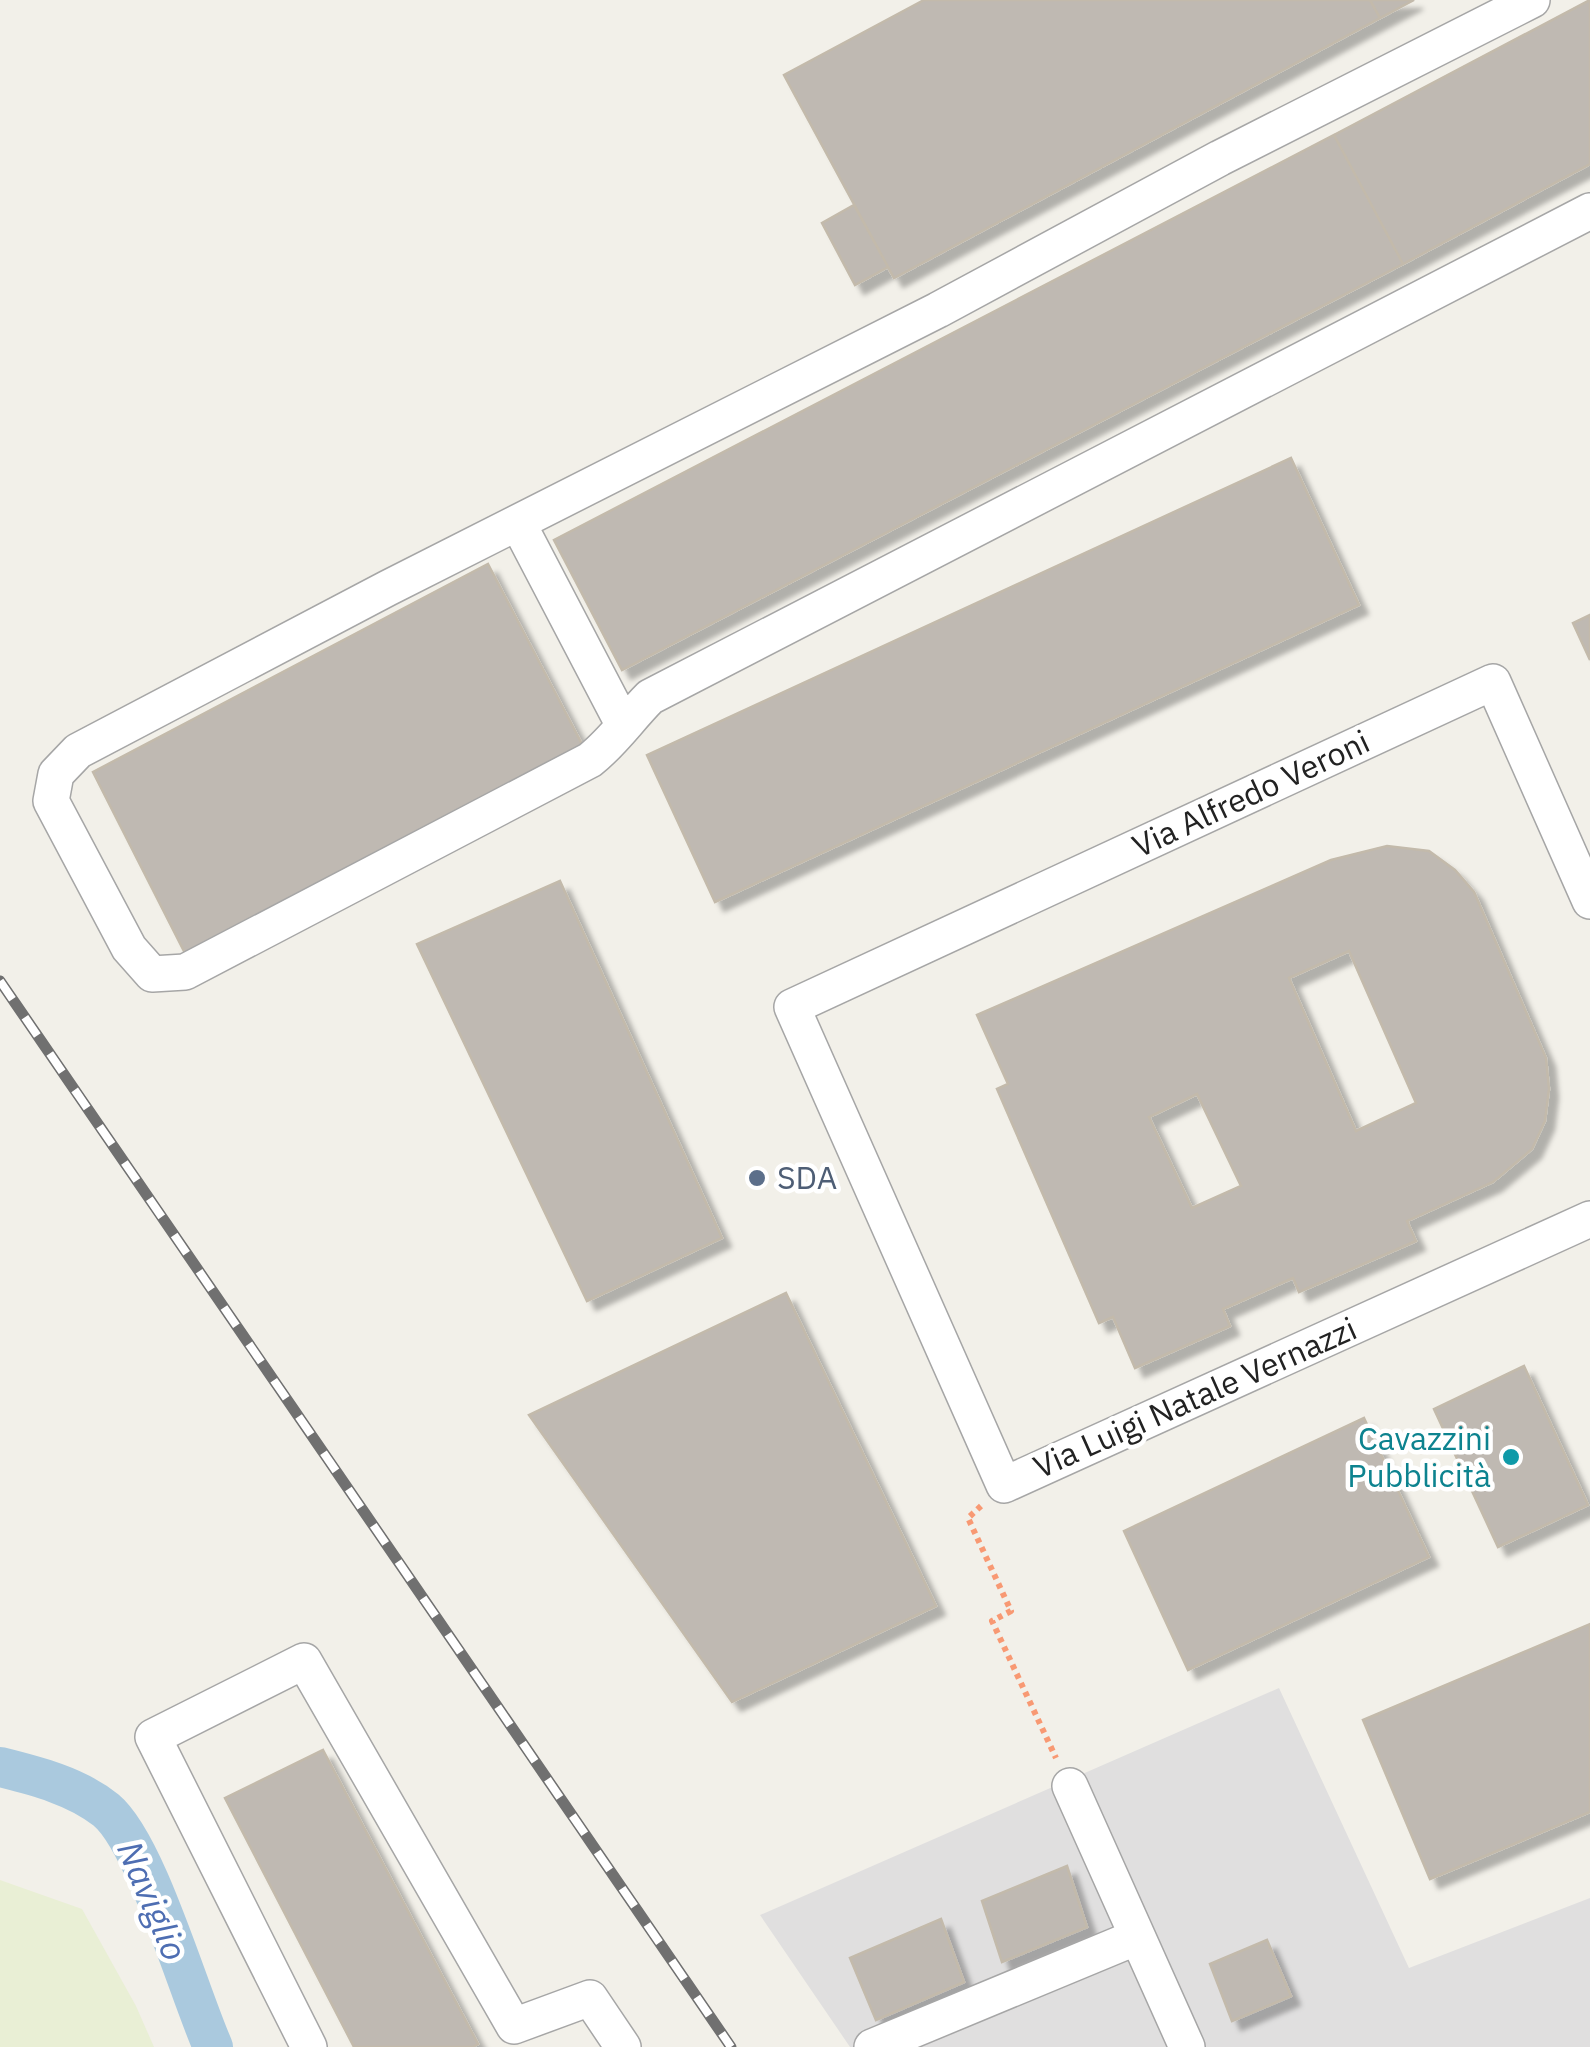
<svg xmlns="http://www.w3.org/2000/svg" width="1590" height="2047" font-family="'IBM Plex Sans',sans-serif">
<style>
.residential{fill:#e0dfdf}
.farmland{fill:#e9efd5}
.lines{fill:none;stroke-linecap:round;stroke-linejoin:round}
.canal{stroke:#aac9de;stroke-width:40}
.building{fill:#bfb9b2;stroke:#c3baab;stroke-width:2.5;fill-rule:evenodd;filter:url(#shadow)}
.minor-casing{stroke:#a6a6a6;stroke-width:38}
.path{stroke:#f89973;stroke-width:6;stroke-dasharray:5 5;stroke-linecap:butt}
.minor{stroke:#fff;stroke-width:35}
.rail-casing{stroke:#707070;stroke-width:11}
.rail{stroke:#fff;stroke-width:8;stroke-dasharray:22;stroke-linecap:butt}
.service-dot{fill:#5c6f8a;stroke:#fff;stroke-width:4}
.culture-dot{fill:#0f9aa8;stroke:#fff;stroke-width:4}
.labels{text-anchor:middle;stroke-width:9;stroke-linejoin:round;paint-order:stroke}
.street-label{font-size:32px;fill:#222;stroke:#fff}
.service-label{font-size:32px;fill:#4e5e75;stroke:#fff;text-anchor:start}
.culture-label{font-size:32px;fill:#0d838f;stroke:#fff;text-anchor:end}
.water-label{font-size:35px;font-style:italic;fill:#4e6eb2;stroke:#fff}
</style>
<defs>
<filter id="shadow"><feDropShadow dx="9" dy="9" stdDeviation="2.5" flood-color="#0004"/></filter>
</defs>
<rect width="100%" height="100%" fill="#f2f0e9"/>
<path class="residential" d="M1279,1688L1409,1968L1590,1898V2047H850L760,1915Z"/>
<path class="farmland" d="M0,1880L82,1909L136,2006L154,2047H0Z"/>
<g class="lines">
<path class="canal" d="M0,1767C36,1776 76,1786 106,1810C146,1843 189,1993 213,2047"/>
</g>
<path class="building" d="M924,0H1370L1380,18L894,278L784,75Z
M1370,0H1414L1380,18Z
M1590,0V164L1403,264L1334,135Z
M1334,135L1403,264L622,670L554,540Z
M854,205L888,267L855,285L822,223Z
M1291,458L1359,605L715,902L647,755Z
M488,564L585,750L188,959L93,772Z
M1590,615V660L1573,623Z
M1387,846L1429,851L1455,870L1474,892L1546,1058L1549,1089L1545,1121L1532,1149L1493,1182L1407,1221L1416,1241L1299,1292L1293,1278L1223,1309L1230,1326L1135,1368L1113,1317L1099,1323L997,1089L1008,1084L977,1015L1331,860ZM1349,951L1416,1103L1356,1131L1289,978ZM1197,1094L1241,1186L1192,1208L1149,1117Z
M560,881L722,1238L587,1301L417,944Z
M786,1293L936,1606L732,1702L529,1415Z
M1524,1366L1588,1505L1498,1547L1434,1409Z
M1364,1418L1429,1557L1188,1670L1124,1531Z
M1590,1624V1812L1430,1879L1363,1720Z
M323,1750L478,2044L473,2047H354L225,1798Z
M1067,1866L1087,1927L1002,1962L982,1901Z
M941,1919L964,1982L876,2020L850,1958Z
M1267,1940L1291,1996L1232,2021L1210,1964Z"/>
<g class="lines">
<g class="minor-casing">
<path id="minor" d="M1532,0L1220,158L938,310L388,588L78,751L56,774L51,801L129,948L152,974L185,972L590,760C613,742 629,718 650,697L1590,211
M518,523L623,724
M1590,901L1493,682L792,1007L1004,1485L1590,1219
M1070,1786L1187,2047
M309,2047L153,1737L304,1661L514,2026L590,1998L623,2047
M872,2047L1137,1937"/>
</g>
<path class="path" d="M981,1506L968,1518L1011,1611L992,1621L1056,1758"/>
<use href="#minor" class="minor"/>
<g class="rail-casing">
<path id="rail" d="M0,981L731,2047"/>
</g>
<use href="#rail" class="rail"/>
</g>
<circle class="service-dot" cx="757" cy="1178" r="10"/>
<circle class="culture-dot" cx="1511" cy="1457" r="10"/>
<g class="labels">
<g class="street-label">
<text transform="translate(1251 794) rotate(-25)" y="11">Via Alfredo Veroni</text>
<text transform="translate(1195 1398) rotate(-24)" y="11">Via Luigi Natale Vernazzi</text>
</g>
<g class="service-label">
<text x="777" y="1189">SDA</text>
</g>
<g class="culture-label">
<text x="1491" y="1450">Cavazzini<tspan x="1491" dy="37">Pubblicità</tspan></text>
</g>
<g class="water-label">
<text transform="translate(152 1901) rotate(67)" y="12">Naviglio</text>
</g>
</g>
</svg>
